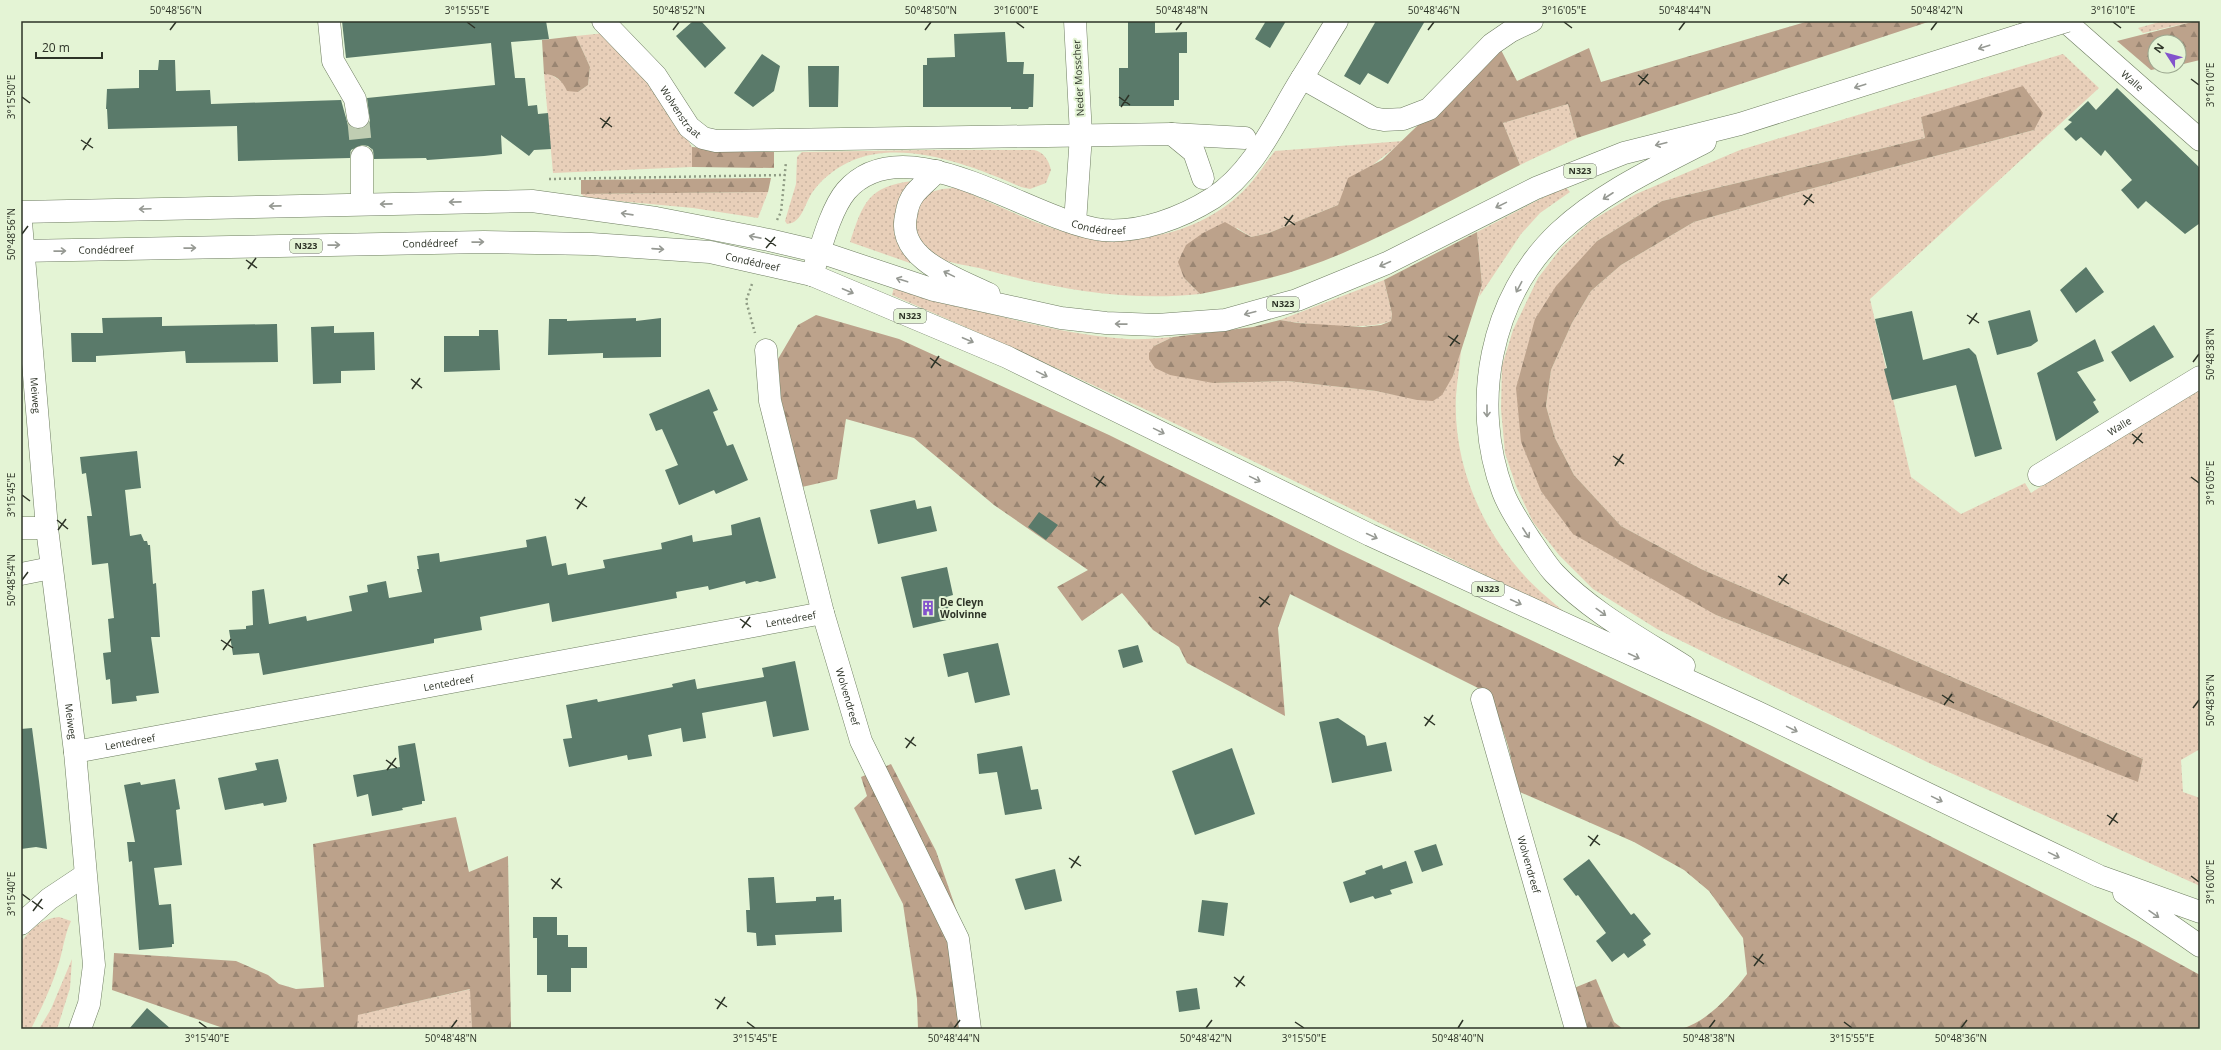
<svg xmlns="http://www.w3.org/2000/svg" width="2221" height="1050" font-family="'Open Sans',sans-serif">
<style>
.grass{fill:url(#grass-dots);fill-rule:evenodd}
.forest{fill:url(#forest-firs)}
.building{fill:#5a7a6a}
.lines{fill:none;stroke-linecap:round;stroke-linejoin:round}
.minor-tunnel{stroke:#bfcdb2;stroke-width:22;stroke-dasharray:22 11;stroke-linecap:butt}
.minor-casing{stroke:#6e7d61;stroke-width:23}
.major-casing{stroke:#6e7d61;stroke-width:23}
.highway-casing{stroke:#6e7d61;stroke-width:23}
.path{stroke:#8f9b84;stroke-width:2.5;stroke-dasharray:2 3;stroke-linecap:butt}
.minor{stroke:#fff;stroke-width:22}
.major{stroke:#fff;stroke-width:22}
.highway{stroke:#fff;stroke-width:22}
.highway-bridge-casing{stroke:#6e7d61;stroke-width:23;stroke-linecap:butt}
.highway-bridge{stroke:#fff;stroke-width:22}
.oneway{stroke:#969993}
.ticks{fill:none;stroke:#2d3327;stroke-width:1.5}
.labels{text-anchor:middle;stroke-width:4;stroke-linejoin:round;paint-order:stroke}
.shield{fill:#e4f4d5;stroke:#646d5b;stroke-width:1}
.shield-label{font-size:9px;font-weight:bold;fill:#2d3327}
.street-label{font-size:10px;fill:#2d3327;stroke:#e4f4d5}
.poi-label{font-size:10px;font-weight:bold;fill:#2d3327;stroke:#e4f4d5;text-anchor:start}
.neatline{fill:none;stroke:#2d3327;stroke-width:1.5}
.ticks-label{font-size:10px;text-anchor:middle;fill:#2d3327}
</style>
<defs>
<pattern id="grass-dots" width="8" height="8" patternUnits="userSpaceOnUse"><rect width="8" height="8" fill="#e8cfb9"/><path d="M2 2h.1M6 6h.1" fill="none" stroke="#c7b29f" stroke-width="1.8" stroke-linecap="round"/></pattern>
<pattern id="forest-firs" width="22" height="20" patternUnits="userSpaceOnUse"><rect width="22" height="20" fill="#bca28b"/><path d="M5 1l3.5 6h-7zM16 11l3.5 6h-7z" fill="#998572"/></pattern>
</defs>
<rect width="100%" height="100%" fill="#e4f4d5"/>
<path class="grass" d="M2163,21H2196L2143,33L2138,28Z
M605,33L667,105L692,147V167L553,173L544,74H550L578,92L588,85L590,67L576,36Z
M2063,54L2099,88L1870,299L1911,477L1961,514L2025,483L2031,493L2200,386V749L2181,760L2183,792L2200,798V886L1931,764L1657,629L1593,589L1559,555L1533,522L1516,486L1505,453L1501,409L1502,366L1513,330L1538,278L1562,247L1591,221L1636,194L1740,150ZM1921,117L2034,130L1795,193L1694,222L1621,265L1591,291L1572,323L1551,370L1546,406L1555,438L1574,475L1621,526L1701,569L2143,759L2138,781L1716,615L1521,442L1597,241L1662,201L1925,138Z
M1568,104L1577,138L1520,165L1503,123Z
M1403,141C1381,160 1350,178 1338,205L1269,233L1251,237L1237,228L1184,278L1200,294C1125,302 1051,288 979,268C965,265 947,263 935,256C921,247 918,242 915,227C909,198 930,188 957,188C988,201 1020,217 1052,228C1119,251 1200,239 1249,185C1259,174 1266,162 1275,151Z
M929,150H1034C1044,152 1049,161 1051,170L1046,183L1030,189L1021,187C958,160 867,124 814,190C805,201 803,223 787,224L785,221L796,184L797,157L802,152Z
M913,181V260L910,263L850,242C863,203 868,186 913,181Z
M1565,186L1570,192L1540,213L1521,234L1479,297L1482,285L1477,232Z
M768,192L758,218L693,208L586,198L581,194Z
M1384,280L1392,314L1391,321C1365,331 1309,325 1280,320Z
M895,284C970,309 1048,333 1127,339C1142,340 1158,338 1173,337L1154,346L1213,383L1287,381L1376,391L1396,395L1453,376L1461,350C1460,365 1457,381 1456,396C1453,458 1477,520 1517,567C1533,587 1554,603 1573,619C1348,507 1123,394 892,295Z
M59,917L71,921C64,936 63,951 58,966C51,988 41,1009 31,1029H21V942C32,928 41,919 59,917Z
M72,959L70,988L58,1026L56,1029H39L51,1009Z
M471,989L472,1029H357V1015Z"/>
<path class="forest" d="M1809,21H1931L1577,138L1568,104L1503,123L1520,165C1461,195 1403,227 1343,253C1297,273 1249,284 1200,294L1184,278L1178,262L1186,245L1203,233L1225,222L1251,237L1269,233L1338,205L1348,178L1382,160L1475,70L1501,50L1517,81L1589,48L1601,82Z
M2196,21H2200V60L2179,65V42H2155V66H2172L2151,70L2117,41Z
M576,36L590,67L588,85L578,92L567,91C563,81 555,74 544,74L542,40Z
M2023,86L2043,113L2034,130L1795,193L1694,222L1621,265L1591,291L1572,323L1551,370L1546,406L1555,438L1574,475L1621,526L1701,569L2143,759L2138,782L1716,615L1573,534L1541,491L1521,442L1516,388L1535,319L1556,286L1597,241L1662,201L1925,138L1921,117Z
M692,147L774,152V168L692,167Z
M771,178L768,192L581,194V180Z
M1477,232L1482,285L1453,376L1442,395L1433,401L1417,400L1376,391L1287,381L1213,383L1170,375L1155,368L1149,359V353L1154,346L1173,337L1253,327L1280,320L1298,323L1363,327L1381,325L1391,321L1392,314L1384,280Z
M816,315L899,339L1109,435L1339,549L1712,726L2138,941L2200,975V1029H1681C1707,1022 1731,995 1747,974L1743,938L1709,891L1684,870L1634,842L1513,789C1517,757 1499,723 1490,694L1290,594L1278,628L1285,716L1187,663L1179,647L1153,630L1122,593L1082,621L1057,587L1088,570L994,505L914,438L846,419L837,479L802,487L781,399L778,359L798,325Z
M891,764L936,851L964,932L980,1029H918L917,999L903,904L854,808L867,796L861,777Z
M456,817L469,872L508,856L511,1029H472L470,989L358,1015L357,1029H226L112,990L114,953L236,961L268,975L279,984L296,989L324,987L313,844Z
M1596,979L1614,1022L1623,1029H1584L1574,988Z"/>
<path class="building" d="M342,21H546L549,39L511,42L515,78H525L528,106L537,105L538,114L548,113L551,149L534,150L529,156L501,135L502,154L484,156L427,160L426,158L374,159L373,150L368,146L362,145L351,150L350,158L238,161L237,126L108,129L107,109H106L107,89L139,88V70H158L159,60H175L176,91L210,90L211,104L341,100L348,125L353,129H360L366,127L370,121L367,98L495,85L491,43L346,58Z
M693,21H701L726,48L705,68L676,36Z
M1128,21H1155V33L1187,32V53H1179V100H1174V106H1119V68H1128Z
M1266,21H1286L1270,48L1255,39Z
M1376,21H1425L1388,84L1368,73L1360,85L1344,76Z
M1005,32L1007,62H1024L1023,74H1034L1033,107H1029L1028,109H1011V107H923V65H927V58L955,57L954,34Z
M762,54L780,66L774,91L753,107L734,93Z
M808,66H839L838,107H809Z
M2117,88L2200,168V223L2185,234L2146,201L2138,209L2121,190L2132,180L2105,150L2101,156L2081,137L2076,141L2064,129L2072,122L2068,120L2088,101L2096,110Z
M2086,267L2104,292L2076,313L2060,290Z
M2030,310L2038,341L2031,346L1997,355L1988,321Z
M1912,311L1923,360L1969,348L1976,355L2002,449L1975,457L1956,385L1892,400L1884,369L1887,368L1875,319Z
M162,317V326L277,324L278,362L186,363L185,351L96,356V362H72L71,333H103L102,318Z
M636,318V321L661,318V357L603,358V353L548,355L549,319H567V321Z
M2154,325L2174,357L2130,382L2111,352Z
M334,326V333L374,332L375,370L341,371V383L313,384L311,327Z
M479,330H498L500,370L444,372V336H479Z
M2095,339L2104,361L2077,372L2096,400L2093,402L2099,412L2056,441L2037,373Z
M709,389L718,410L713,412L727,446L733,444L748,480L716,494L714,490L679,505L665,470L678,465L662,429L656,431L649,414Z
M137,451L141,488L125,490L130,536L141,534L144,541H147L148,545H150L153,584L156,583L160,637H151L159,693L136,696L137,701L112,704L110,679L106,680L103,653L111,652L108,619L114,618L108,563L92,565L87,516H92L86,473L82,474L80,457Z
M915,500L917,509L931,506L937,531L878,544L870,510Z
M1039,512L1058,525L1046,540L1028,527Z
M760,517L776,578L760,582L757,581L746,584L745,581L709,590L708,586L676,592L677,598L552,622L549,603L480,617L482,630L434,639V643L263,675L259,653L233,655L229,630L246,629V626L253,625L252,591L264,589L269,624L306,616L307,621L352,611L349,596L368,592L367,585L386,581L389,598L422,592L417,569H419L417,556L439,553L440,562L527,547L526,540L546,536L552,566L566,563L568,575L605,568L603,560L662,549L661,543L692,535L693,542L732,535L731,525Z
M947,567L953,595L946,597L951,619L913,628L901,577Z
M998,643L1010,695L975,703L968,672L948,677L943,654Z
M1138,645L1143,662L1123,668L1118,650Z
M795,661L809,730L773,737L766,701L702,713L706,738L683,742L681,728L648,735L652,756L628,760L627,755L569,767L563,739L572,738L566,705L597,699L598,702L673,687L672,684L695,679L697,689L764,677L762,668Z
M1338,718L1365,736L1367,746L1386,742L1392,771L1332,783L1319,722Z
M32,728L39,781L47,849L36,847L21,849V729Z
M415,743L425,801H422V804L402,808L403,810L372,816L368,794L357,797L353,775L400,767L398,746Z
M1022,746L1031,790L1038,789L1042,809L1005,815L997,772L979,774L977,754Z
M1232,748L1255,814L1195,835L1172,771Z
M278,759L287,798L286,802L264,806L263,803L225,810L218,778L257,770L255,763Z
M175,779L180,809L176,810L182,865L154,868L159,905L171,904L174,944H172V947L139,950L132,861L129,862L127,842H135L124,785L140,782L141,785Z
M1436,844L1443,865L1422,872L1414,851Z
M1589,859L1631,915L1634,913L1651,934L1643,940L1646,945L1628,958L1624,953L1612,962L1596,941L1606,933L1578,895L1576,896L1563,879Z
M1406,861L1413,883L1390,890L1392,894L1375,899L1373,896L1350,903L1343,882L1366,874L1365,871L1382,865L1383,869Z
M1055,869L1062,901L1025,910L1015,879Z
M774,877L776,903L816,901V897L834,896V900L841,899L842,932L775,935L776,945L757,946L756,933L747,932L746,910H750L748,878Z
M1202,900L1228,903L1224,936L1198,932Z
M533,917H557V935H568V947H587V968H571V992H547V975H537V938H533Z
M1197,988L1200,1009L1179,1012L1176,991Z
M147,1008L171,1029H129Z"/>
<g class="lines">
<path class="minor-tunnel" d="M358,117L362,157"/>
<g class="minor-casing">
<g id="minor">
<path d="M329,21L333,61L355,99L358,117"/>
<path id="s1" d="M603,21L656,76L689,127L703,138L716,141L1172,134L1245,138"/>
<path id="s2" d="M2065,21L2200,140"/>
<path d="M1302,78L1373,118L1384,120L1403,119L1429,109L1492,44L1511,31L1532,21"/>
<path d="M1172,134L1194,152L1203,178"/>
<path d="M362,157V204"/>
<path id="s3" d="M21,222L47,528L75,752L94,965L89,1004L80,1029"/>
<path d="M1075,223L1081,135L1075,21"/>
<path id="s4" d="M812,275C820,251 830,210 846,191C906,122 1034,223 1103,230C1141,233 1181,218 1213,198C1255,171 1276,119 1302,78C1314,59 1325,40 1337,21"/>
<path id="s5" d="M766,350L770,401L823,613L861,741L958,939L970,1029"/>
<path id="s6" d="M2039,475L2200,377"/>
<path d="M21,528H47"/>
<path d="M21,574L51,568"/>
<path id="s7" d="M1482,699L1576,1029"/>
<path id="s8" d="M75,752L823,613"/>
<path d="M21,924L49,899L85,875"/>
</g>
</g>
<g class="major-casing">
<g id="major">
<path d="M21,212L532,201L656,218L769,240L820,252"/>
<path id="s9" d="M21,251L484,242L591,244L710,252L812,275"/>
</g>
</g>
<g class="highway-casing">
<path id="highway" d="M937,171C930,179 922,185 915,193C910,199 907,208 906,216C896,259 958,279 989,294
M820,252L934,290L1061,318L1106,323L1157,325L1225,320L1297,300L1387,263L1536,188L1624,153L1740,124L2021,35
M812,275L1007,357L1370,535L1757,712L2099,876L2200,912
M1684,666C1640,638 1591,612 1554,573C1545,563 1537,550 1529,538C1520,524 1509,508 1503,492C1470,404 1490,297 1559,232C1601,193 1655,168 1705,142
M2124,893L2200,946"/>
</g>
<path class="path" d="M549,179L785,175
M777,220L781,212L786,162
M752,284L746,301L755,333"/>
<use href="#minor" class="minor"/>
<use href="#major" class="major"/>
<use href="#highway" class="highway"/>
<g class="highway-bridge-casing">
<path id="highway-bridge" d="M2021,35L2067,21"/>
</g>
<use href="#highway-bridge" class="highway-bridge"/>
</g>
<defs><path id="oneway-shaft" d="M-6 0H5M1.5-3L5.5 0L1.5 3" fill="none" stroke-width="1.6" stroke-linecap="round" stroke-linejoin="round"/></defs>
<g class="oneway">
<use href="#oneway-shaft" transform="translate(1984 47) rotate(162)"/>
<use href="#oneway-shaft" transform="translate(1860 86) rotate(162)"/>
<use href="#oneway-shaft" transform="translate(1661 144) rotate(166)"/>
<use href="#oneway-shaft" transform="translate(1608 196) rotate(147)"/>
<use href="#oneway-shaft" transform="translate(455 202) rotate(179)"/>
<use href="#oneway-shaft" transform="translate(386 204) rotate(179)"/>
<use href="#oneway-shaft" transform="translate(1501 205) rotate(154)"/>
<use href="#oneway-shaft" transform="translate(275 206) rotate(179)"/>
<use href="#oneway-shaft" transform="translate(145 209) rotate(178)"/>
<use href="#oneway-shaft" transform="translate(627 214) rotate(-172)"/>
<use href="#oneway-shaft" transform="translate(755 237) rotate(-169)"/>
<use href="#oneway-shaft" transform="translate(478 242) rotate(-1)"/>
<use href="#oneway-shaft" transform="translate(334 245) rotate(-1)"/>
<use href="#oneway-shaft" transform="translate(190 248) rotate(-1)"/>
<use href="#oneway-shaft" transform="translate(658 249) rotate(4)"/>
<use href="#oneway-shaft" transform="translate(60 251) rotate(-1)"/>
<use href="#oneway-shaft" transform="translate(1385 264) rotate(156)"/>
<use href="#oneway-shaft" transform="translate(949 274) rotate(-154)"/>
<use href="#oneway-shaft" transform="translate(902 280) rotate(-162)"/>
<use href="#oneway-shaft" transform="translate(1519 287) rotate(118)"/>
<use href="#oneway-shaft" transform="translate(848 291) rotate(23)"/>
<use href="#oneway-shaft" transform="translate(1250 313) rotate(165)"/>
<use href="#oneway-shaft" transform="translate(1121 324) rotate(-179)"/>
<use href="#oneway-shaft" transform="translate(968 340) rotate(23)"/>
<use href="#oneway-shaft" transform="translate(1042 374) rotate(26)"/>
<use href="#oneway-shaft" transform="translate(1487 411) rotate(90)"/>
<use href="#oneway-shaft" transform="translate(1159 431) rotate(26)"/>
<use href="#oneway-shaft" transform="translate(1255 479) rotate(26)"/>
<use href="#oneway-shaft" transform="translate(1526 533) rotate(57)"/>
<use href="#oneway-shaft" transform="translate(1372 536) rotate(25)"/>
<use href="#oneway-shaft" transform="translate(1516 602) rotate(25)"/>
<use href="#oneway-shaft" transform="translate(1601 612) rotate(36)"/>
<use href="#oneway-shaft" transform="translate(1634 656) rotate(25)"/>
<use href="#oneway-shaft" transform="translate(1792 729) rotate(26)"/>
<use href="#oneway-shaft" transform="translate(1937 799) rotate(26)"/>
<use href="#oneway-shaft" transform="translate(2054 855) rotate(26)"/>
<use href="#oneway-shaft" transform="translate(2154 914) rotate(35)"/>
</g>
<path class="ticks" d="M467,22L475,28M1016,22L1024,28M1564,22L1572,28M2113,22L2121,28M170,30L176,22M673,30L679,22M925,30L931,22M1176,30L1182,22M1428,30L1434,22M1679,30L1685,22M1931,30L1937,22M1638,75L1649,84M2191,79L2199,85M1639,85L1648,74M22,97L30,103M1119,97L1130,105M1121,107L1129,95M600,118L612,127M602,128L610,117M81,140L93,148M83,150L91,138M1803,195L1814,203M1804,205L1812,194M1284,217L1295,225M1285,226L1293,215M22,234L28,226M765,238L776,246M766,248L775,237M246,260L257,268M248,269L256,258M1967,315L1979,323M1969,324L1977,313M1448,336L1460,344M1450,346L1458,335M930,358L941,366M2193,362L2199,354M931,368L939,356M411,379L422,388M412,389L420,378M2132,434L2143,443M2133,444L2142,433M1613,456L1624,464M1615,466L1623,454M1094,477L1106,486M2191,477L2199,483M1096,487L1104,476M22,495L30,501M575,499L587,507M577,509L585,497M57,520L68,529M58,530L66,519M1778,576L1789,584M22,580L28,572M1779,585L1787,574M1259,597L1270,605M1260,607L1269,596M740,619L751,627M742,628L750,617M221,640L233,648M223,650L231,639M1942,695L1954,703M1944,705L1952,694M2193,708L2199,700M1424,717L1435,725M1425,726L1433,715M905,738L916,746M906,748L914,737M386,760L397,768M387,770L396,758M2107,815L2118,823M2109,825L2117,813M1588,836L1600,845M1590,846L1598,835M1069,858L1081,866M1071,868L1079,856M2191,876L2199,882M551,879L562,888M552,889L560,878M22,894L30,900M32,901L43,909M33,911L42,899M1753,956L1764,964M1754,966L1763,954M1234,977L1245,986M1236,987L1244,976M715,999L727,1007M717,1009L725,997M199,1022L207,1028M747,1022L755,1028M1295,1022L1304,1028M1844,1022L1852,1028M451,1028L457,1020M954,1028L960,1020M1206,1028L1212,1020M1458,1028L1463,1020M1709,1028L1715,1020M1961,1028L1967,1020"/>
<defs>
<g id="building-bare" transform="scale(1.2)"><path d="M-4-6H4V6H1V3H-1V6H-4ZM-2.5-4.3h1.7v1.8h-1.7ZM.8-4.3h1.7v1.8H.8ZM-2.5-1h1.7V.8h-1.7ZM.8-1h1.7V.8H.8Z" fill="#8253cc" stroke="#e4f4d5" stroke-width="2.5" paint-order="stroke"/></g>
</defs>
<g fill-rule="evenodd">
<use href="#building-bare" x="928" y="608"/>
</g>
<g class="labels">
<g class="shield">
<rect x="1564" y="164" width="32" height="14" rx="3"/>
<rect x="290" y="239" width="32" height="14" rx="3"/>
<rect x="1267" y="297" width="32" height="14" rx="3"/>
<rect x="894" y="309" width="32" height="14" rx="3"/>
<rect x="1472" y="582" width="32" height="14" rx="3"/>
</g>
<g class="shield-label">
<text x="1580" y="174">N323</text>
<text x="306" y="249">N323</text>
<text x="1283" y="307">N323</text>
<text x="910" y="319">N323</text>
<text x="1488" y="592">N323</text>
</g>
<g class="street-label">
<text transform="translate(1078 78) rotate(-93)" y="4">Neder Mosscher</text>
<text dy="4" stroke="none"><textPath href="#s2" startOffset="90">Walle</textPath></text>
<text dy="4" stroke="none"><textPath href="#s1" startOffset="120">Wolvenstraat</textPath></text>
<text dy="4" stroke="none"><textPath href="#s4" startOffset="361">Condédreef</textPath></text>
<text dy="4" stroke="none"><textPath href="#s9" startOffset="409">Condédreef</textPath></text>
<text dy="4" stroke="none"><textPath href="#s9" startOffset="85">Condédreef</textPath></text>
<text dy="4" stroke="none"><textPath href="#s9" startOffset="733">Condédreef</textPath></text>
<text dy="4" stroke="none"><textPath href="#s3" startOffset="174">Meiweg</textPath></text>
<text dy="4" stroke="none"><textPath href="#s6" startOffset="94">Walle</textPath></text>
<text dy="4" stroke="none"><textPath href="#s8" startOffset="728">Lentedreef</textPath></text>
<text dy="4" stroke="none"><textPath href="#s8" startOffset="380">Lentedreef</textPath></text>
<text dy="4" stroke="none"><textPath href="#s5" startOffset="357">Wolvendreef</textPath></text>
<text dy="4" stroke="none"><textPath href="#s3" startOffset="502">Meiweg</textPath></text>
<text dy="4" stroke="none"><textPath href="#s8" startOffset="56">Lentedreef</textPath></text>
<text dy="4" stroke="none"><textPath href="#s7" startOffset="172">Wolvendreef</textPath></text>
</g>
<g class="poi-label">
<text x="940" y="606">De Cleyn<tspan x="940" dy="12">Wolvinne</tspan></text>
</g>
</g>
<rect width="2221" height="1050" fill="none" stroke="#e4f4d5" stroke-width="44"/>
<g transform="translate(2167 54) rotate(306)"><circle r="19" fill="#e4f4d5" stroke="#9ba78f"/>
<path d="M0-3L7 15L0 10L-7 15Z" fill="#8253cc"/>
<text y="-6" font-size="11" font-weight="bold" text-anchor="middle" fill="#2d3327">N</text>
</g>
<path d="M36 52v6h66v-6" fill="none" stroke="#2d3327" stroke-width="2"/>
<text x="42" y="52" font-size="12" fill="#2d3327" stroke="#e4f4d5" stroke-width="3" paint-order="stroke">20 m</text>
<rect x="22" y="22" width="2177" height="1006" class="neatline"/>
<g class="ticks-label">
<text x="176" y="14">50°48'56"N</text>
<text x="467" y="14">3°15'55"E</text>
<text x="679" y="14">50°48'52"N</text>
<text x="931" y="14">50°48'50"N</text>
<text x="1016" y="14">3°16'00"E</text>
<text x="1182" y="14">50°48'48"N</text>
<text x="1434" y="14">50°48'46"N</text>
<text x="1564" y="14">3°16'05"E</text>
<text x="1685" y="14">50°48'44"N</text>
<text x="1937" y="14">50°48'42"N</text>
<text x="2113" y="14">3°16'10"E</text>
<text transform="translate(2210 85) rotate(-90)" y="4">3°16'10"E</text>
<text transform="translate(11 97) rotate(-90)" y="4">3°15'50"E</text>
<text transform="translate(11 234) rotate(-90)" y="4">50°48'56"N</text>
<text transform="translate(2210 354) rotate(-90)" y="4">50°48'38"N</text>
<text transform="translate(2210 483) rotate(-90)" y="4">3°16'05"E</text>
<text transform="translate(11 495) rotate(-90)" y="4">3°15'45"E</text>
<text transform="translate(11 580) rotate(-90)" y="4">50°48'54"N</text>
<text transform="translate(2210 700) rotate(-90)" y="4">50°48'36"N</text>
<text transform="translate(2210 882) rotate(-90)" y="4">3°16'00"E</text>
<text transform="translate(11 894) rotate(-90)" y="4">3°15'40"E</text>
<text x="207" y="1042">3°15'40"E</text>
<text x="451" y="1042">50°48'48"N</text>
<text x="755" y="1042">3°15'45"E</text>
<text x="954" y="1042">50°48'44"N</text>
<text x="1206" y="1042">50°48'42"N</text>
<text x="1304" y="1042">3°15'50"E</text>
<text x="1458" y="1042">50°48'40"N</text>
<text x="1709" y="1042">50°48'38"N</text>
<text x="1852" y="1042">3°15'55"E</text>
<text x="1961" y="1042">50°48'36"N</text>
</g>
</svg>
